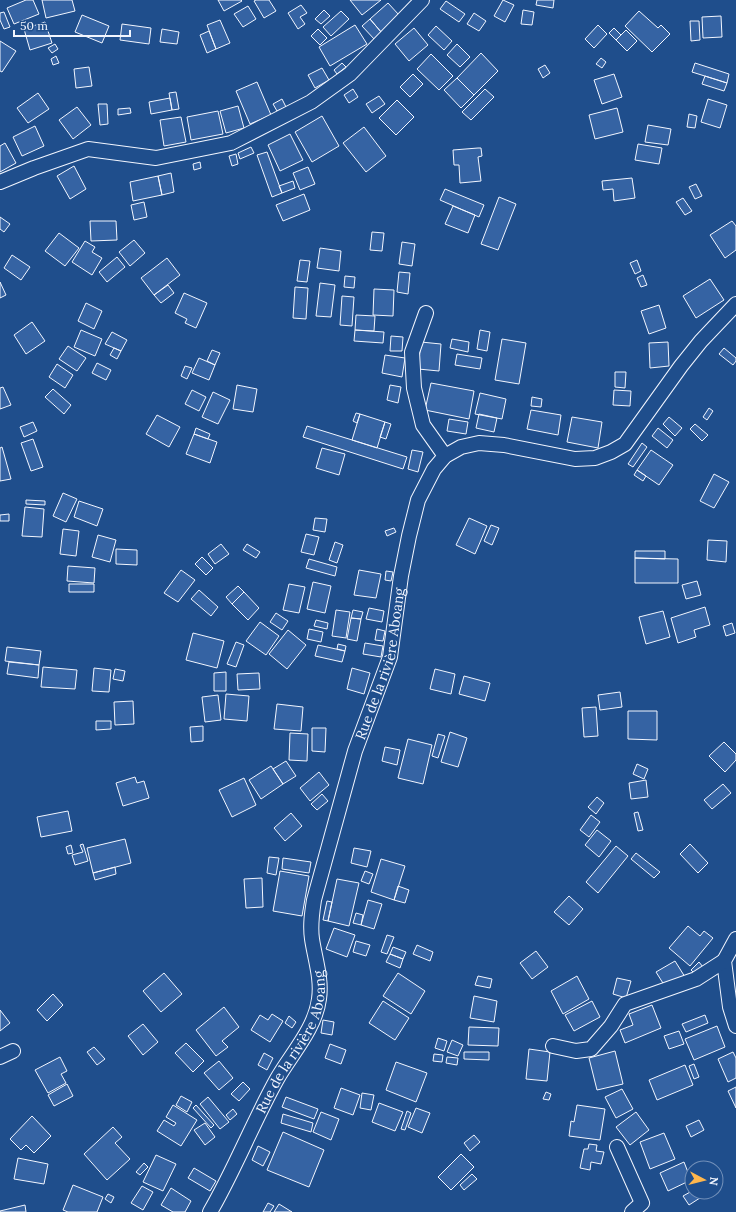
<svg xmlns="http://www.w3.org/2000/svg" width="736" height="1212" font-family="Lora,serif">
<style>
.building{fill:#3563a3;stroke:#f2f6ff}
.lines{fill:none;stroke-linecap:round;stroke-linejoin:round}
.street-casing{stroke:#f2f6ff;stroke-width:16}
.street{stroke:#1f4e8c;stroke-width:14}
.labels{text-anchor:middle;stroke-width:3;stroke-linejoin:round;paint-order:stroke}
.street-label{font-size:14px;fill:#f2f6ff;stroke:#1f4e8c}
</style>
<rect width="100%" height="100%" fill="#1f4e8c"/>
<path class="building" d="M26,0H33L39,14L14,24L7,8Z
M42,0H72L75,11L46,18Z
M218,0H241L242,1L224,11Z
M256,0H269L276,11L264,18L254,1Z
M350,0H381L362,15Z
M503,0L514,5L505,22L494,16Z
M537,0H554L553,8L536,5Z
M446,1L465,14L459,22L440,9Z
M388,3L399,15L381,32L370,19Z
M301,5L307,13L300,17L305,24L298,29L288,13Z
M248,6L256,19L243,27L234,14Z
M324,10L330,16L321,24L315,19Z
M523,10L534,12L532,25L521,24Z
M341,11L349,19L331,36L323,27Z
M639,11L658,28L661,25L670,34L652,52L625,26Z
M4,12L10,27L4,29L0,20V13Z
M474,13L486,21L479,31L467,24Z
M82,15L109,26L102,43L75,32Z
M721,16L722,37L703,38L702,17Z
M370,19L382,33L375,40L362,26Z
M220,20L230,43L216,49L207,25Z
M690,21H699L700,40L691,41Z
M45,22L52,43L30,50L24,29Z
M122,24L151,28L149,44L120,40Z
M355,25L367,44L330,66L319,47Z
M598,25L607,34L594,48L585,39Z
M436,26L452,41L444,50L428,35Z
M414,28L428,45L409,61L395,44Z
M614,28L621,35L616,40L609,33Z
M162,29L179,32L177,44L160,42Z
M318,29L327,38L320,45L311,36Z
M626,30L637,41L627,51L616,40Z
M209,31L216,49L207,53L200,35Z
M0,41L16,51L2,72L0,71Z
M55,44L58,49L52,53L48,48Z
M457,44L470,57L460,67L447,55Z
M481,53L498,71L474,95L457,78Z
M431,54L453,76L439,90L417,69Z
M56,56L59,63L53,65L51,59Z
M601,58L606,62L602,68L596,64Z
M342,63L346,67L337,74L334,70Z
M695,63L729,74L727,83L692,72Z
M545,65L550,73L543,78L538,69Z
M89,67L92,86L76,88L74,69Z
M322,68L329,80L315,88L308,75Z
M413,74L423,84L410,97L400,87Z
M614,74L622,97L602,104L594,80Z
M705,76L727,83L724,91L702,84Z
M457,78L474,95L461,108L444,90Z
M257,82L271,115L250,124L236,91Z
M353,89L358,97L349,103L344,95Z
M485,89L494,97L471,120L462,112Z
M176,92L179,109L172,110L169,93Z
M38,93L49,109L28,123L17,108Z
M379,96L385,104L372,113L366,104Z
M170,98L172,110L151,114L149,102Z
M282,99L286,107L277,111L273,104Z
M708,99L727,105L720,128L701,122Z
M397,100L414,117L396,135L379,118Z
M98,104H107L108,124L100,125Z
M238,106L244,128L226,133L220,111Z
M77,107L91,125L73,139L59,120Z
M130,108L131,113L118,115V109Z
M617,108L623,132L595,139L589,115Z
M218,111L223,134L191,140L187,117Z
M689,114L697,116L695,128L687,127Z
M322,116L339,146L312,162L295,132Z
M181,117L186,142L164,146L160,120Z
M648,125L671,129L668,145L645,142Z
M35,126L44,146L22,156L13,137Z
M364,127L386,156L366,172L343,143Z
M290,134L303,160L280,171L268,145Z
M5,143L16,163L0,172V146Z
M638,144L662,148L659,164L635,160Z
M251,147L254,153L240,159L238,153Z
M478,148H481L482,156L478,157L481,181L460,183L459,165H454L453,150Z
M267,152L282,193L272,197L257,155Z
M236,154L238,164L232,166L229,156Z
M200,162L201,168L194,170L193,164Z
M74,166L86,189L70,199L57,176Z
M308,167L315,184L300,190L293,173Z
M171,173L174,192L162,195L158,176Z
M158,176L162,195L133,201L130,182Z
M632,178L635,198L614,201L613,189L603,190L602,181Z
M293,181L295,188L282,193L279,186Z
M696,184L702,196L695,199L689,187Z
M445,189L484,205L479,217L440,200Z
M304,194L310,210L283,221L276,205Z
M499,197L516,204L498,250L481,244Z
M683,198L692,211L685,215L676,202Z
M144,202L147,217L134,220L131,205Z
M453,206L475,215L468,233L445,224Z
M0,217L10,224L4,232L0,229Z
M90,221H116L117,240L91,241Z
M732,221L736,226V250L725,258L710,235Z
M372,232L384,233L382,251L370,250Z
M59,233L79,248L65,266L45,251Z
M134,240L145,253L130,266L119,252Z
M85,241L95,247L92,252L102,258L92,275L72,262Z
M402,242L415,244L412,266L399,264Z
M320,248L341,251L339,271L317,268Z
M12,255L30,267L21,280L4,268Z
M117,257L125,267L107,282L99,272Z
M167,258L180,275L154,295L141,278Z
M300,260L310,261L307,282L297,281Z
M637,260L641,271L635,274L630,263Z
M399,272L410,273L408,294L397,292Z
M643,275L647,285L641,287L637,278Z
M345,276L355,277L354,288L344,287Z
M710,279L724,300L696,318L683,296Z
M0,282L6,295L0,298Z
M320,283L335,285L331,317L316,316Z
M168,285L174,293L161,303L154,295Z
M295,287L308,288L306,319L293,318Z
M374,289L394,290L393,316L373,315Z
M184,293L207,303L196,328L185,323L187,319L175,313Z
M342,296L354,297L352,326L340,325Z
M86,303L102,311L94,329L78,321Z
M659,305L666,328L649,334L641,311Z
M356,315L375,316L374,331L355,330Z
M32,322L45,341L26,354L14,335Z
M81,330L102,339L95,356L74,347Z
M355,330L384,332L383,343L354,341Z
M480,330L490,332L487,351L477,349Z
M112,332L127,340L121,351L105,344Z
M391,336L403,337L402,351H390Z
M452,339L469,342L468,352L450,348Z
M502,339L526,343L519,384L495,380Z
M421,342L441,344L439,371L418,369Z
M668,342L669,366L650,368L649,343Z
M68,346L86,358L77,371L59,359Z
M114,348L121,351L117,359L110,355Z
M724,348L736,358V361L733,365L719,354Z
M212,350L220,353L215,365L207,361Z
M457,354L482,358L480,369L455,365Z
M385,355L405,358L402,377L382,373Z
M199,358L215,365L209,380L192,373Z
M97,363L111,370L106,380L92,373Z
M57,364L73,375L65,388L49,377Z
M185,366L192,368L187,379L181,376Z
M615,372H626L625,388L615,387Z
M431,383L474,391L469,419L425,410Z
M237,385L257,389L253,412L233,409Z
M390,385L401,387L398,403L387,400Z
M3,387L11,405L0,409V388Z
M53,389L71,405L64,414L45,397Z
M192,390L206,397L199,411L185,404Z
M614,390L631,391L630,406L613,405Z
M213,392L230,400L218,424L202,417Z
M480,393L506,399L502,419L475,414Z
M532,397L542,399L541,407L531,406Z
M709,408L713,411L707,420L703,417Z
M531,410L561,415L558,435L527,429Z
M356,413L360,414L357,423L353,421Z
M360,414L385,422L377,448L352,440Z
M479,414L497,418L494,432L476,428Z
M157,415L180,427L169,447L146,434Z
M572,417L602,422L598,448L567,442Z
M669,417L682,428L675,436L663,424Z
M449,419L468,422L466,434L447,431Z
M33,422L37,431L24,437L20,427Z
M385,422L391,424L386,439L380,437Z
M695,424L708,435L702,441L690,429Z
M307,426L407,457L403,469L303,437Z
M196,428L210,434L208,439L194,434Z
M658,428L673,440L667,448L652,436Z
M194,434L217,442L210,463L186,454Z
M33,439L43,467L31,471L21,443Z
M642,443L647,447L633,467L628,464Z
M2,447L11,479L0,481V448Z
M322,448L345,454L339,475L316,468Z
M412,450L423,452L418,472L408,469Z
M651,450L673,465L659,485L637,470Z
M637,470L646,476L643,481L634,475Z
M714,474L729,482L714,508L700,501Z
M63,493L77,499L66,522L53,516Z
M26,500L45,501V505L26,504Z
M79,501L103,509L97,526L74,517Z
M25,507L44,509L42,537L22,536Z
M9,514V521H0V515Z
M315,518L327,519L325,532L313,530Z
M469,518L487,526L475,554L456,545Z
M491,525L499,528L492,545L484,541Z
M394,528L396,532L387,536L385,531Z
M63,529L79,531L76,556L60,554Z
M306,534L319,537L314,555L301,552Z
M98,535L116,540L110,562L92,557Z
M708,540L727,541L726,562L707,560Z
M335,542L343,545L337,563L329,560Z
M221,544L229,554L215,564L208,554Z
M247,544L260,552L256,558L243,550Z
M116,549L137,550V565L116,564Z
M635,551H665V559L635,558Z
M202,557L213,568L206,575L195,564Z
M635,558L678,559V583H635Z
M309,559L337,567L335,576L306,568Z
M68,566L95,568L94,583L67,581Z
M181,570L195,580L178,602L164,593Z
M359,570L381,574L376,598L354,595Z
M386,571L393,572L391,581L385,580Z
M697,581L701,595L686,599L682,585Z
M313,582L331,586L325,613L307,609Z
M69,584H94V592H69Z
M289,584L305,587L299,613L283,610Z
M238,586L244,592L232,604L226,597Z
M199,590L218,607L211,616L191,599Z
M244,592L259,608L248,620L232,604Z
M705,607L710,625L694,630L696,637L678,643L671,618Z
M369,608L384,611L382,622L366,619Z
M336,610L350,612L346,638L332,636Z
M353,610L363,612L361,619L351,618Z
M663,611L670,637L646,644L639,617Z
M276,613L288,621L282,630L270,622Z
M351,618L361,619L357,641L347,639Z
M316,620L328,623L327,629L314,626Z
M260,622L279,636L266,655L246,641Z
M732,623L735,633L726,636L723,626Z
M309,629L323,632L321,642L307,639Z
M377,629L385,631L383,641L375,640Z
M288,630L306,645L287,669L269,654Z
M193,633L224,641L217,668L186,660Z
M236,642L244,645L236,667L227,664Z
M365,643L383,646L381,657L363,654Z
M338,644L346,646L345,651L337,649Z
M318,645L345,651L342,662L315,656Z
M7,647L41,651L39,665L5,661Z
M9,662L39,665L38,678L7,674Z
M43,667L77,670L75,689L41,687Z
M94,668L111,670L109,692L92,691Z
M352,668L370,673L364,694L347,689Z
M115,669L125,671L123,681L113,679Z
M435,669L455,674L451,694L430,689Z
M226,672V691H214V673Z
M259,673L260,689L238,690L237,674Z
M464,676L490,683L485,701L459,694Z
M620,692L622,707L600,710L598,695Z
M226,694L249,696L247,721L224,719Z
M218,695L221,720L205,722L202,697Z
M133,701L134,724L115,725L114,702Z
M277,704L303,707L301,731L274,729Z
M596,707L598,736L584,737L582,708Z
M628,711H657V740L628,739Z
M96,721H111V729L96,730Z
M203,726V741L191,742L190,727Z
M312,728H326L325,752L312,751Z
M450,732L467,738L458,767L441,762Z
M290,733L308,734L307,761L289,760Z
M438,734L445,736L438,758L432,756Z
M408,739L432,745L423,784L398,778Z
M724,742L736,754V760L725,772L709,756Z
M385,747L400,750L397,765L382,761Z
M286,761L296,776L283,784L273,769Z
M637,764L648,769L644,779L633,774Z
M271,766L283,784L261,799L249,780Z
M319,772L329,785L310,801L300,788Z
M135,777L137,783L144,781L149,798L123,806L116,783Z
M244,778L256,805L232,817L219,790Z
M646,780L648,797L631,799L629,783Z
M723,784L731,793L712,809L704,800Z
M322,794L328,801L317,810L311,804Z
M597,797L604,803L596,814L588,807Z
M68,811L72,831L41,837L37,817Z
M638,812L643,830L638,831L634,813Z
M291,813L302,826L285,841L274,828Z
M591,815L600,822L589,837L580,830Z
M597,830L611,841L599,857L585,845Z
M125,839L131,863L93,873L87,848Z
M83,844L88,861L75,865L72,855L83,852L80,845Z
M690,844L708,863L698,873L680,854Z
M71,845L73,853L68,854L66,847Z
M616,846L628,856L598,893L586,882Z
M354,848L371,851L367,867L351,863Z
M636,853L660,872L654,878L631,859Z
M269,857L279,858L276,875L267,873Z
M283,858L311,862L309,873L282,869Z
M381,859L405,866L394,900L371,892Z
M115,867L116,874L95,880L93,873Z
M280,871L309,876L302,916L273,911Z
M365,871L373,874L369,884L361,881Z
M262,878L263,907L246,908L244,879Z
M337,879L359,883L349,926L328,921Z
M398,886L409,890L405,903L394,900Z
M569,896L583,909L569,925L554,912Z
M368,900L382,904L374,929L361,925Z
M327,901L332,902L328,921L323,920Z
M356,913L363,915L361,925L353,923Z
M688,926L700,936L704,931L713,938L690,966L669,948Z
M334,928L355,935L347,957L326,949Z
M387,935L394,937L387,954L381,952Z
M356,941L370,945L366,956L353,952Z
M417,945L433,952L430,961L413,954Z
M393,947L406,952L403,959L390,954Z
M536,951L548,967L532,979L520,963Z
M390,954L403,959L400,968L386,962Z
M675,961L685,977L666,988L656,972Z
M699,962L703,967L695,974L691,970Z
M164,973L182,994L161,1012L143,991Z
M398,973L425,991L411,1014L383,996Z
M478,976L492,979L490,988L475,985Z
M577,976L589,999L563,1014L551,991Z
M617,978L631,981L626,998L613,994Z
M53,994L63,1005L47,1021L37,1010Z
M474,996L497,1001L494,1022L470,1018Z
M383,1001L409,1018L395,1040L369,1023Z
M592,1001L600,1017L574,1031L565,1015Z
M652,1005L661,1028L625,1043L620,1030L633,1025L629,1014Z
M224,1007L239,1027L222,1041L228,1047L216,1056L196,1030Z
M0,1010L10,1023L0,1031Z
M272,1014L283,1021L270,1042L251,1030L260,1015L268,1020Z
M705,1015L708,1023L686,1032L682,1024Z
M289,1016L296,1022L292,1028L285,1023Z
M323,1020L334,1022L332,1035L321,1033Z
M143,1024L158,1042L143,1055L128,1036Z
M717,1026L725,1047L694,1060L685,1039Z
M469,1027L499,1028L498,1046L468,1045Z
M679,1031L684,1044L669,1049L664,1036Z
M438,1038L447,1041L444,1051L435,1048Z
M452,1040L463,1045L458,1056L447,1052Z
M186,1043L204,1061L193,1072L175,1053Z
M330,1044L346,1050L341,1064L325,1058Z
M94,1047L105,1059L97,1065L87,1052Z
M529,1049L550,1052L547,1081L526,1079Z
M615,1051L623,1084L597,1090L589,1058Z
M464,1052H489V1060L464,1059Z
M733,1052L736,1058V1078L728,1082L718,1059Z
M264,1053L273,1058L267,1070L258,1065Z
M434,1054L443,1055L442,1062L433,1061Z
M60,1057L67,1071L61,1074L66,1083L48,1093L35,1070Z
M447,1057L458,1058L457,1065L446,1063Z
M219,1061L233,1078L219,1090L204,1073Z
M396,1062L427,1073L416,1102L386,1090Z
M694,1064L699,1077L694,1079L689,1066Z
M685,1065L693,1085L657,1100L649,1080Z
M243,1082L250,1089L239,1101L231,1094Z
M67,1084L73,1096L54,1106L48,1095Z
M736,1087V1108L728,1091Z
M341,1088L360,1095L353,1115L334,1108Z
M622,1089L633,1109L616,1118L605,1097Z
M546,1092L551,1094L549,1100L543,1099Z
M362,1093L374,1095L371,1110L360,1108Z
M181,1096L192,1102L187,1112L176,1105Z
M208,1097L229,1122L220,1129L200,1104Z
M286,1097L318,1109L314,1119L282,1107Z
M379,1103L403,1112L395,1131L372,1122Z
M173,1105L197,1120L181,1146L157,1131L164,1120L174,1126L176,1123L166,1117Z
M196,1105L214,1125L211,1128L193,1108Z
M577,1105L605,1109L600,1140L569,1136L571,1121L574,1122Z
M416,1108L430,1113L422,1133L408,1127Z
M233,1109L237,1114L230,1120L226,1115Z
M407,1111L411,1113L405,1130L401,1129Z
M321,1112L339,1119L331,1140L313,1132Z
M636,1112L649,1130L630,1145L616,1127Z
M283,1114L313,1123L311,1132L281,1123Z
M32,1116L51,1136L34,1153L26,1145L21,1150L10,1139Z
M699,1120L704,1130L691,1137L686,1126Z
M205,1123L215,1137L205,1145L194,1130Z
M113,1127L122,1137L115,1143L130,1159L107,1180L84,1154Z
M283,1132L324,1150L309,1187L267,1170Z
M664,1133L675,1159L650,1169L640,1142Z
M474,1135L480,1142L470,1151L464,1143Z
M589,1144L597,1145L596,1151L604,1152L601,1164L591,1162L590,1170L580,1168L584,1149H588Z
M258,1146L270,1152L263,1166L252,1160Z
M461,1154L474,1167L451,1190L438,1177Z
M156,1155L176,1164L163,1191L143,1182Z
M18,1158L48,1164L44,1184L14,1179Z
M684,1162L691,1180L668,1191L660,1173Z
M144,1163L148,1167L140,1175L136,1172Z
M194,1168L216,1181L210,1191L188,1178Z
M472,1174L477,1179L464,1190L460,1185Z
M73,1185L103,1197L97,1212H68L63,1210Z
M142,1186L153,1192L143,1210L131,1203Z
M171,1188L191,1201L185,1212H173L161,1205Z
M692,1191V1192H701L703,1196L689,1205L683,1196Z
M108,1194L114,1197L111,1203L105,1199Z
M268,1203L274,1206L270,1212H263Z
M279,1204L292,1212H274Z
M25,1205L26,1212H0V1211Z"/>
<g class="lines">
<g class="street-casing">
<g id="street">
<path d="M0,182L34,168L88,149L156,158L231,143L311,102L350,74L422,0"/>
<path d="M426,313L412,352L414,388L423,425L445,456"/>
<path d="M736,939L724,961L730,1007L736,1026"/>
<path d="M553,1046L576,1051L591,1049L611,1026L625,1004L696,979L724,961"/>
<path d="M0,1057L13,1051"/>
<path d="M617,1147L642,1203L632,1212"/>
<path id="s1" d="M210,1212C235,1169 253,1122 277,1079C292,1053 315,1029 319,999C322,979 315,959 312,939C310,925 312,913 314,900L355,751L390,657L401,576L409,536L418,500L434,469L445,456L461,447L479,443L504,445L575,459L595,458L611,452L625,444L681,366L701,341L736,304"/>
</g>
</g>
<use href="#street" class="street"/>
</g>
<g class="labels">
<g class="street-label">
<text dy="5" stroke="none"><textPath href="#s1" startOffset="586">Rue de la rivière Aboang</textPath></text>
<text dy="5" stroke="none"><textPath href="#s1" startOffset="190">Rue de la rivière Aboang</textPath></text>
</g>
</g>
<g transform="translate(704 1180) rotate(97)"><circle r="19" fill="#1f4e8c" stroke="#7391ba"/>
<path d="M0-3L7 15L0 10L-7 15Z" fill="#ffb74d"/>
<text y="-6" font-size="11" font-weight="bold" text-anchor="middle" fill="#f2f6ff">N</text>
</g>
<path d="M14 30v6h116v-6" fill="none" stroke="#f2f6ff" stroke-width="2"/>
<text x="20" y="30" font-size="12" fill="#f2f6ff" stroke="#1f4e8c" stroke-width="3" paint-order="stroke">50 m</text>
</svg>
